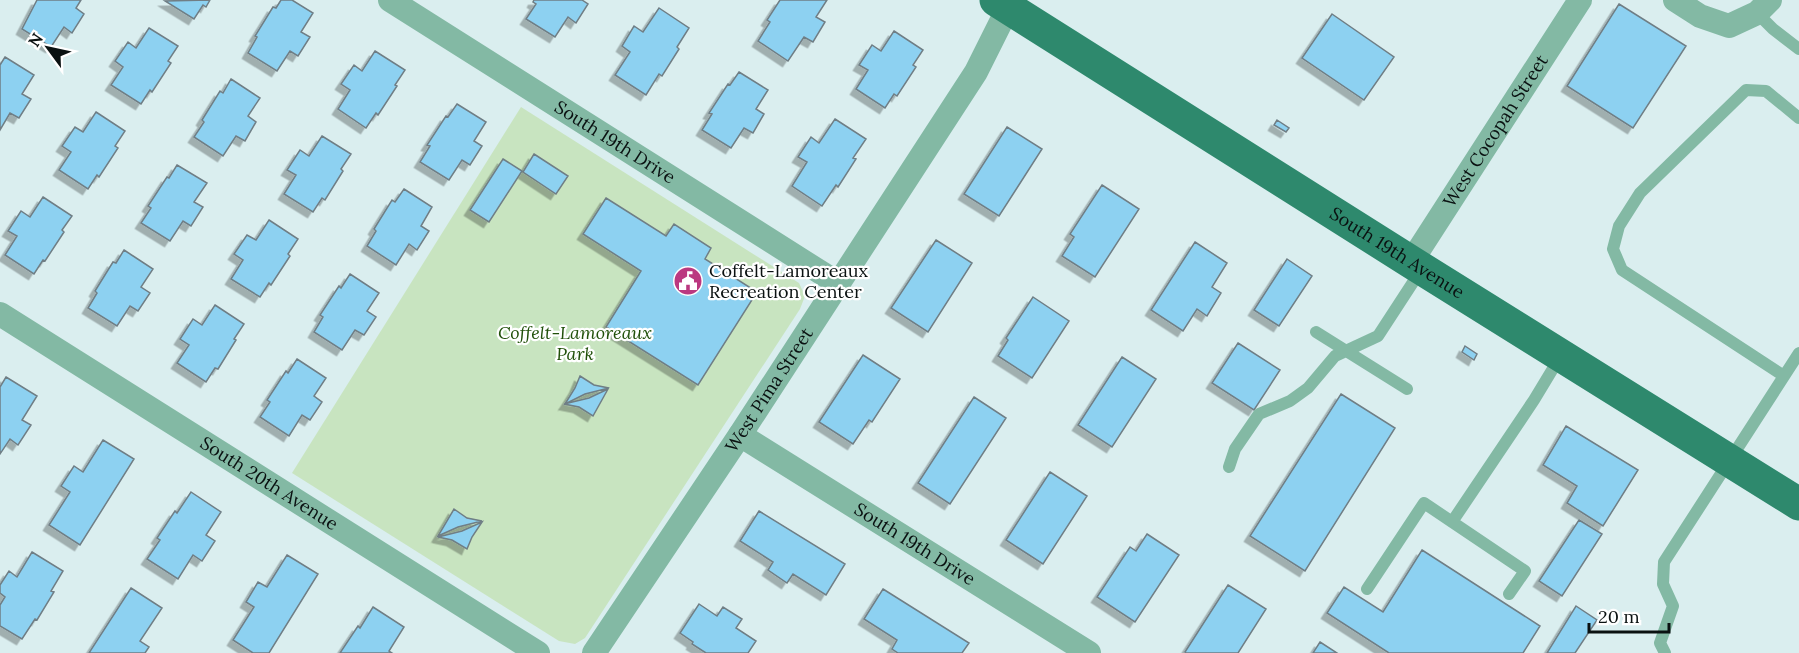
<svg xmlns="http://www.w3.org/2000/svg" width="1799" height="653" font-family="Lora,serif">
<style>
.green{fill:#c8e4c0}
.building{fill:#8dd1f1;stroke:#6f7e85;stroke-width:1.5;filter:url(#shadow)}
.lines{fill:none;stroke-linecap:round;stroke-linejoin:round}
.lane{stroke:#83b9a4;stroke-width:12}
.street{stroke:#83b9a4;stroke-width:24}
.primary{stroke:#2e896d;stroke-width:33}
.labels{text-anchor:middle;stroke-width:4.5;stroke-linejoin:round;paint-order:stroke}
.street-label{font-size:18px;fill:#0a1111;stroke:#fff}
.poi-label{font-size:18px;fill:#0a1111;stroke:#fff;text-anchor:start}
.park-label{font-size:18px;font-style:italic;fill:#205009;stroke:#fff}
</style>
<defs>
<filter id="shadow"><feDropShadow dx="-5.5" dy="5.5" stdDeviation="0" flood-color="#0004"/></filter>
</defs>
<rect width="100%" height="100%" fill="#daeeef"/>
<path class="green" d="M521,107L799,283L805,296L800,309L585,638L575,644L559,641L292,473Z"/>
<path class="building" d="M37,0H81L76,8L84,14L72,33L64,27L51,47L22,29Z
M210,0L206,7L203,5L194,19L165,1Z
M281,0H292L313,13L301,32L310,37L298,56L290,51L277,71L248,53L257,37L255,36L273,7L276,8Z
M534,0H582L588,4L576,23L568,17L555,37L526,19L536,4L533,2Z
M780,0H827L816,17L825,22L813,42L804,37L788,61L758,41L770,22L767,20Z
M1619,4L1686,46L1633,128L1567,86Z
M659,8L689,28L677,47L679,49L662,76L659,74L646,95L615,75L630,52L622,46L634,26L643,32Z
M1332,14L1394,57L1364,100L1302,58Z
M149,28L178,46L168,61L171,63L152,92L150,90L141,104L111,85L123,67L115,61L128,42L136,48Z
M894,31L923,50L913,65L916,67L897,96L894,94L885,108L856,89L868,70L859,65L872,45L881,51Z
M375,51L405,70L395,85L397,86L378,115L376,113L366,128L338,109L350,90L341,84L354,65L362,71Z
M5,57L34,75L22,94L31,99L19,118L10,113L0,130V65Z
M739,72L768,90L756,109L764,114L753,133L744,128L731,148L702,130L712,114L709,113L728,84L730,85Z
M231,79L260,98L248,116L256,122L245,141L236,136L223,156L194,137L204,122L202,120L220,91L223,93Z
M457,104L486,122L474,141L482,146L470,165L462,160L449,180L420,162L430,146L427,145L446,116L448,117Z
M96,112L125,131L115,146L118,148L99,177L97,175L88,189L59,170L71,152L62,146L75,127L83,132Z
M835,119L866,139L853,158L856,159L838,187L836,185L822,206L792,186L807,162L798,157L811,137L819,143Z
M1277,120L1289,128L1286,132L1274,125Z
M1007,127L1042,149L999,216L964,194Z
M322,136L351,154L341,169L343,171L325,200L322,198L313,212L284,194L296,175L287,170L300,150L309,156Z
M534,154L568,176L556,194L523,172Z
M503,159L522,171L489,222L470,210Z
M177,165L207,183L194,202L203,207L191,226L183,221L170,241L141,223L151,208L148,206L167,177L169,178Z
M1102,185L1139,209L1095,277L1062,256L1074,237L1070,234Z
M404,189L432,207L421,226L429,231L417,250L409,244L396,265L367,246L376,231L374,229L392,200L395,202Z
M43,197L72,216L62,230L64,232L45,261L43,260L34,274L5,255L17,236L8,231L21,211L30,217Z
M606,198L666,236L674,224L711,248L705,259L757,292L698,385L606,327L641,271L583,234Z
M269,220L298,239L288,254L290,256L271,285L269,283L260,297L231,279L243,260L234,254L247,235L256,240Z
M936,240L972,263L928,332L891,308Z
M1195,242L1227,263L1212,287L1221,293L1207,316L1197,309L1183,331L1151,310Z
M124,250L153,269L141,287L150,293L138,311L130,306L117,326L88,308L97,293L95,291L113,262L116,263Z
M1287,259L1312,276L1279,326L1254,310Z
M350,274L379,293L367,311L376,317L364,335L355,330L342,350L314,332L323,317L320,315L339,286L341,288Z
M1033,297L1069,321L1032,378L998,356L1008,340L1006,338Z
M215,305L244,324L234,339L236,340L218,369L215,368L206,382L177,363L189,345L180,339L193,319L202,325Z
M1238,343L1280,370L1254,410L1212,383Z
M1465,346L1477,354L1474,360L1462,352Z
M863,355L900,379L872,422L869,420L853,444L819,422Z
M1122,357L1156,379L1112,447L1078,425Z
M297,359L326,378L314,396L322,402L310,420L302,415L289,436L260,417L270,402L267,400L286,371L288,373Z
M580,376L594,385L609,388L585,394L565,404L575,388Z
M6,377L37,396L22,420L31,425L18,445L10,439L0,454V387Z
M608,389L593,416L579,407L564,404L589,398Z
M1341,394L1395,428L1305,571L1250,536Z
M974,397L1006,418L950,504L918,483Z
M1566,426L1638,470L1603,526L1567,503L1577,486L1543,465Z
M103,440L134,459L80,545L49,525L70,492L61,486L74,466L83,472Z
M1050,472L1087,496L1043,564L1006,540Z
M191,492L221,512L206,535L215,541L202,561L193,555L178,579L147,559L160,540L157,538L175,511L177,513Z
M454,509L467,518L482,521L458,527L438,536Z
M759,511L845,564L826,595L793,574L787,583L768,570L773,562L740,541Z
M1579,520L1602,534L1562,596L1539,581Z
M482,522L472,537L467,549L452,540L438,537L462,531Z
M1147,534L1179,555L1135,622L1097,597L1130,547L1136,551Z
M1422,550L1540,626L1523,653H1389L1327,613L1344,587L1383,612Z
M32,552L63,571L51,591L54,592L37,620L35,619L22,639L0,626V605L5,597L0,593V585L9,571L17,577Z
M287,555L318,574L269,653H253L233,640L254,607L246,602L258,582L267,587Z
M1228,585L1266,609L1238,653H1186L1185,652Z
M131,588L162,608L140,641L149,647L145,653H89Z
M883,589L969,643L962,653H898L892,649L897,640L864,619Z
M699,604L717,616L723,607L742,619L736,628L756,641L748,653H706L692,644L693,642L680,633Z
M1576,606L1597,620L1575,653H1547Z
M373,607L404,627L389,651L392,653H340L358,626L360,628Z
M1320,642L1337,653H1313Z"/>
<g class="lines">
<path class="lane" d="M1757,13L1773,29L1799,49
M1316,332L1407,389
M1784,376L1622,270L1613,249L1619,226L1640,193L1746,90L1766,91L1799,118
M1229,467L1235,449L1259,414L1290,401L1308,388L1335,356L1378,336L1421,270
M1452,522L1534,400L1560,357
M1367,589L1424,503L1525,571L1509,594
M1665,653L1660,643L1673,606L1663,584L1664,562L1799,353"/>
<g class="street">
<path id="s1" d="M390,0L839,284"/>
<path d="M1675,0L1700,16L1729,26L1757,13L1770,0"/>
<path id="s2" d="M1411,262L1580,0"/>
<path id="s3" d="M0,314L538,653"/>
<path id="s4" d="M740,435L1089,653"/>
<path id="s5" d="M594,653L740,435L976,72L1012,0"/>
</g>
<path class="primary" id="s6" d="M996,0L1411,262L1799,504"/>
</g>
<defs>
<g id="civic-disc" transform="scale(1.5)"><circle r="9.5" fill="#bb3880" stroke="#fff"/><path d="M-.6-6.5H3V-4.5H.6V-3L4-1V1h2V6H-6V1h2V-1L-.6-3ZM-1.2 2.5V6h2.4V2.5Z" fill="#fff"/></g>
</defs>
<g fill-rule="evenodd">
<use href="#civic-disc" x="688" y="281"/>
</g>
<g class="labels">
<g class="street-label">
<text dy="6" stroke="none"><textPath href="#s2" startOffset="156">West Cocopah Street</textPath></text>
<text dy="6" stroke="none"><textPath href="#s1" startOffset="266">South 19th Drive</textPath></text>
<text dy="6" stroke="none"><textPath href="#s6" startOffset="474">South 19th Avenue</textPath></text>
<text dy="6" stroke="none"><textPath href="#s5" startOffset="316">West Pima Street</textPath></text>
<text dy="6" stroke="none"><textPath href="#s3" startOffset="318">South 20th Avenue</textPath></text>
<text dy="6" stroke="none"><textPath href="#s4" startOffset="206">South 19th Drive</textPath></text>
</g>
<g class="poi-label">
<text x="709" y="277">Coffelt-Lamoreaux<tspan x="709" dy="21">Recreation Center</tspan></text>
</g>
<g class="park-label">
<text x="575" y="339">Coffelt-Lamoreaux<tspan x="575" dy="21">Park</tspan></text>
</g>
</g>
<g transform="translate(48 48) rotate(303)" stroke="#ffffff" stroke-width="4.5" paint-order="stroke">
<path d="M0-4.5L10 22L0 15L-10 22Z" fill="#0a1111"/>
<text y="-9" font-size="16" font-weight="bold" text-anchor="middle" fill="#0a1111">N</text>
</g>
<path d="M1589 623v9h80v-9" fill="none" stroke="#0a1111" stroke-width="3"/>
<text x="1598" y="623" font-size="18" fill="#0a1111" stroke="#ffffff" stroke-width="4.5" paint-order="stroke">20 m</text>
</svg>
